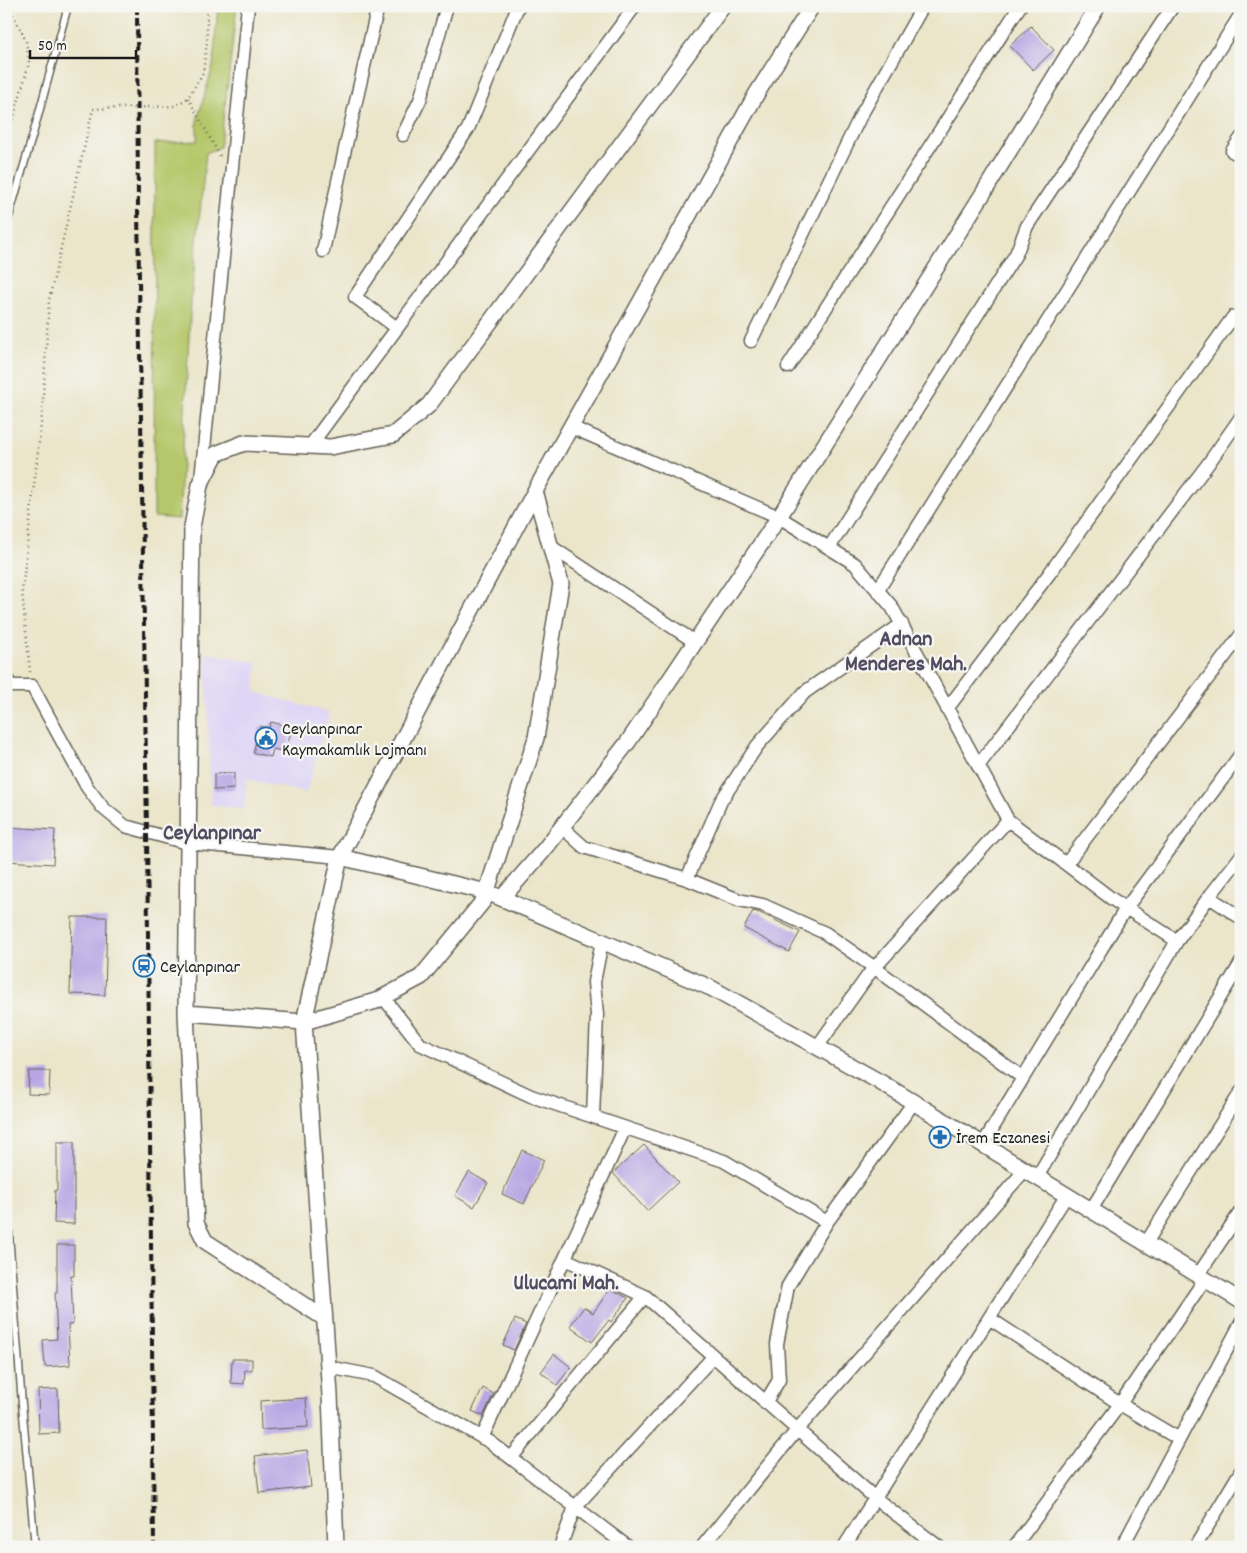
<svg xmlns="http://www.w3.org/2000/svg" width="1247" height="1553" font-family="Dekko,sans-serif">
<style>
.built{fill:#ded5f5}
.green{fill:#b5c76a;stroke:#687243}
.building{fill:#b7a6e3}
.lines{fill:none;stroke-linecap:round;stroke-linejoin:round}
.service-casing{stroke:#646259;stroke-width:9}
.minor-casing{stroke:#646259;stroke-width:15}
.tertiary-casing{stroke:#646259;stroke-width:18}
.path{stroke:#646259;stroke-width:2.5;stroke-dasharray:1 4;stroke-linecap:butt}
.service{stroke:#fff;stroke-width:6}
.minor{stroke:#fff;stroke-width:12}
.tertiary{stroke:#fff;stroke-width:15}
.rail{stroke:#1c1c1c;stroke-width:4;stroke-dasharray:8 4;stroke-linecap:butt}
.labels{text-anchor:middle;stroke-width:4.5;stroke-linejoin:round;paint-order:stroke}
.poi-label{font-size:18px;fill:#1c1c1c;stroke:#f6f6f2;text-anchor:start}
.district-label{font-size:22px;font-weight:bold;fill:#524c62;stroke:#f6f6f2}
</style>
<rect width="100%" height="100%" fill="#f6f6f2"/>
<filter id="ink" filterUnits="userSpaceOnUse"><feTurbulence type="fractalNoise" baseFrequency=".02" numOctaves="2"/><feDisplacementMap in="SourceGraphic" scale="10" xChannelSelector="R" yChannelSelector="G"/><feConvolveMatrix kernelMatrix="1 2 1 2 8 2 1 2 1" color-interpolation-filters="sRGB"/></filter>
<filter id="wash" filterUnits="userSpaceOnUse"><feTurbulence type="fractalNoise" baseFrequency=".0096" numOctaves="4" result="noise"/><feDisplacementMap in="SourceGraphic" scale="20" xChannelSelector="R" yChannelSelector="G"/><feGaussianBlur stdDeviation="1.12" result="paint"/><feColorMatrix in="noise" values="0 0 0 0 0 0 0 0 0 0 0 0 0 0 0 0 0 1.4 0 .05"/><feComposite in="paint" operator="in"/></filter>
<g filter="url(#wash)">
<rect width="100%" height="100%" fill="#ebe5ca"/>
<path class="built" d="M206,653L257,662L255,692L330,713L306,793L247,779L244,809L211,805Z"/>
<path class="green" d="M218,6H237L220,147L206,153L191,300L179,519L154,517L155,143L197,141V121L213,66Z"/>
<g id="blocks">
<path class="building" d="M1031,26L1054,50L1033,70L1010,46Z
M271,722L292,727L286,752L273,749L271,757L253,753L260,726L269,728Z
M234,773V789L214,790V774Z
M6,827L55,830L53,864L6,861Z
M753,911L760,913L800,932L789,952L744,928Z
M72,917H107L105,995L70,994Z
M29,1071H50L49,1095L28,1094Z
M57,1142H74V1224L54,1223L55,1190H57Z
M644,1145L678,1182L647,1211L613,1173Z
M522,1150L544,1160L524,1204L502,1194Z
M469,1172L488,1183L474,1207L455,1196Z
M57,1245H74V1276H71L73,1324L68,1325L70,1365L45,1367L43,1340L57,1339L55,1293H57Z
M610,1289L628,1298L611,1322L609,1320L592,1342L570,1326L584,1307L593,1313Z
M515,1319L526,1324L514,1350L503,1345Z
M554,1354L571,1367L557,1385L541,1372Z
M232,1359H252V1370H245L244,1384L231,1383Z
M483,1388L494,1394L483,1416L472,1411Z
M58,1389L59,1433L39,1434L38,1390Z
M306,1398L308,1427L261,1430L260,1401Z
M307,1450L311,1487L259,1493L255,1456Z"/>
</g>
</g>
<g filter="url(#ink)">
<use href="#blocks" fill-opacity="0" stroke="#646259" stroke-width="1"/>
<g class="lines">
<g class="service-casing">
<path id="service" d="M6,227L37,120L68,6
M6,668L13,686
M6,1195L22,1404L35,1547"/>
</g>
<g class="minor-casing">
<path id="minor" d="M403,135L420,100L447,6
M1241,138L1232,151L1241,156
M323,251L345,149L378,6
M397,328L355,297L468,129L518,6
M751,341L860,117L923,6
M788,367L1020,6
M571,427L779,517L855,564L892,607L1008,820L1112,899L1177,941
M310,446L635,6
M201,479L248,6
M550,546L695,642
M829,548L1016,254L1027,226L1173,6
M878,590L1241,14
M6,686H32L87,787L103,808L125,826L187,843L340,857
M947,709L1049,574L1233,317
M978,766L1208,464L1241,417
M562,827L584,847L687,879L739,900L763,905L825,933L875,968L1023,1078
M1066,864L1241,635
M687,879L721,801L757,746L805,692L902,624
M1209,897L1241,918
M383,997L420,1044L531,1096L724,1161L827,1222
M817,1047L869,974L1008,820
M593,1117L597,1015L594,982L602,941
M983,1144L1126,908L1241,754
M1037,1177L1177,941L1209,897L1241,856
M1091,1210L1241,963
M1146,1243L1241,1092
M565,1259L645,1296L875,1498L939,1547
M1198,1275L1241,1211
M989,1318L1120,1404L1179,1439
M328,1367L374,1376L490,1442L628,1547
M765,1403L779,1380L777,1344L788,1286L827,1222L914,1102
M482,1438L625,1128
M511,1458L645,1296
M560,1547L575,1507L713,1357
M702,1547L797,1430L1025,1170
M844,1547L1067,1195
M1014,1547L1120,1404L1205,1279
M1122,1547L1241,1323
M1195,1547L1241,1471"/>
</g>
<g class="tertiary-casing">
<path id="tertiary" d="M340,857L487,892L711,988L880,1082L1241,1301
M502,898L544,850L628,742L779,517L984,192L1098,6
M186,1013L304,1022L376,1001L421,977L484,900L536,738L561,584L535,491
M324,1318L205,1241L196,1223L186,1013L192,527L200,485L216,454L244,443L330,447L393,435L429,405L723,6
M336,1547L330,1395L304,1022L340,857L535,491L757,93L812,6"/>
</g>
<path class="path" d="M6,7L15,18L26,41L29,63L6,145
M188,98L220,156
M30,672L22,592L42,415L49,300L93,109L175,106L188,98L203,73L207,42V6"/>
<use href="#service" class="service"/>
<use href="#minor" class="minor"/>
<use href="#tertiary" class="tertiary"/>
<path class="rail" d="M137,6L138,209L147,834L154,1547"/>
</g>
</g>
<defs>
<g id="civic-ring" transform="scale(1.125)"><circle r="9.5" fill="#f6f6f2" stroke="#1f6fb2" stroke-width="1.5"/><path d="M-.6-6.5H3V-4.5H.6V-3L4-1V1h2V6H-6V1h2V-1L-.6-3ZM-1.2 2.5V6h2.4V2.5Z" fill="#1f6fb2"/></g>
<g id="station-ring" transform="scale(1.125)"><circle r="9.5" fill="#f6f6f2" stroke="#1f6fb2" stroke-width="1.5"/><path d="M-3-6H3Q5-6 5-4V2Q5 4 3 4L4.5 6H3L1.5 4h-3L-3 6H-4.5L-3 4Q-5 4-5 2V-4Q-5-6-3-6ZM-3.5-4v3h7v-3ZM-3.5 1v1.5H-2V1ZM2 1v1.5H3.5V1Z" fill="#1f6fb2"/></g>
<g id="pharmacy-ring" transform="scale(1.125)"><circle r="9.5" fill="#f6f6f2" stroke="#1f6fb2" stroke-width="1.5"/><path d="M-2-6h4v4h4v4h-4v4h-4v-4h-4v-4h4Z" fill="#1f6fb2"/></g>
</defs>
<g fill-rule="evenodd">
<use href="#civic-ring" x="266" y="738"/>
<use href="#station-ring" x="144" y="966"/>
<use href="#pharmacy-ring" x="940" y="1137"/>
</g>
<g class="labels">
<g class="poi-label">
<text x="282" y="734">Ceylanpınar<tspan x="282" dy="21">Kaymakamlık Lojmanı</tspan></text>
<text x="160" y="972">Ceylanpınar</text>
<text x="956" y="1143">İrem Eczanesi</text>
</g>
<g class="district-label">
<text x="906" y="645">Adnan<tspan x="906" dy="25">Menderes Mah.</tspan></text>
<text x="212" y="839">Ceylanpınar</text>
<text x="566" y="1289">Ulucami Mah.</text>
</g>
</g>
<rect width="1247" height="1553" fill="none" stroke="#f6f6f2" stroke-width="25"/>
<path d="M30 50v8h106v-8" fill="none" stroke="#1c1c1c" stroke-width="2.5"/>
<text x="38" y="50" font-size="15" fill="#1c1c1c" stroke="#f6f6f2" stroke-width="4" paint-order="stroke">50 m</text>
</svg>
